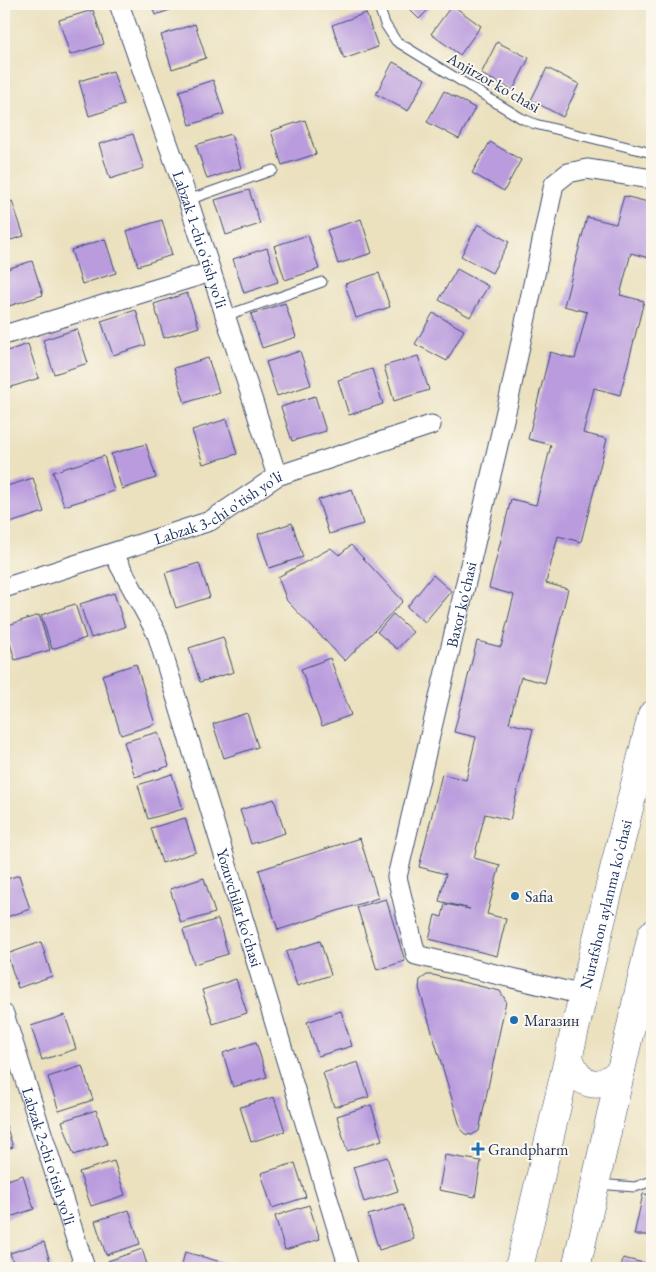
<svg xmlns="http://www.w3.org/2000/svg" width="656" height="1272" font-family="'EB Garamond',serif">
<style>
.building{fill:#ba9cde}
.lines{fill:none;stroke-linecap:round;stroke-linejoin:round}
.lane-casing{stroke:#3a4a6d;stroke-width:11}
.street-casing{stroke:#3a4a6d;stroke-width:21}
.primary-casing{stroke:#3a4a6d;stroke-width:29}
.lane{stroke:#fff;stroke-width:9}
.street{stroke:#fff;stroke-width:19}
.primary{stroke:#fff;stroke-width:28}
.poi-dot{fill:#1f6fb2;stroke:#fbf7ec;stroke-width:2}
.labels{text-anchor:middle;stroke-width:4;stroke-linejoin:round;paint-order:stroke}
.street-label{font-size:16px;fill:#1b2f5e;stroke:#fbf7ec}
.poi-label{font-size:16px;fill:#1b2f5e;stroke:#fbf7ec;text-anchor:start}
</style>
<rect width="100%" height="100%" fill="#fbf7ec"/>
<filter id="ink" filterUnits="userSpaceOnUse"><feTurbulence type="fractalNoise" baseFrequency=".02" numOctaves="2"/><feDisplacementMap in="SourceGraphic" scale="10" xChannelSelector="R" yChannelSelector="G"/><feConvolveMatrix kernelMatrix="1 2 1 2 8 2 1 2 1" color-interpolation-filters="sRGB"/></filter>
<filter id="wash" filterUnits="userSpaceOnUse"><feTurbulence type="fractalNoise" baseFrequency=".0096" numOctaves="4" result="noise"/><feDisplacementMap in="SourceGraphic" scale="20" xChannelSelector="R" yChannelSelector="G"/><feGaussianBlur stdDeviation="1.12" result="paint"/><feColorMatrix in="noise" values="0 0 0 0 0 0 0 0 0 0 0 0 0 0 0 0 0 1.4 0 .05"/><feComposite in="paint" operator="in"/></filter>
<g filter="url(#wash)">
<rect width="100%" height="100%" fill="#ebe1bf"/>
<g id="blocks">
<path class="building" d="M151,4H188L155,15Z
M404,4H434L419,19Z
M452,5L481,26L460,55L431,34Z
M93,10L104,44L70,55L59,20Z
M366,13L378,47L344,59L332,25Z
M195,24L206,58L172,69L161,35Z
M497,42L529,58L513,90L481,74Z
M393,62L425,79L408,111L376,94Z
M547,68L579,84L563,117L531,100Z
M113,71L124,105L89,116L79,81Z
M213,80L224,114L190,125L179,91Z
M444,91L475,108L459,139L427,122Z
M305,120L316,154L282,165L271,131Z
M133,134L144,168L110,179L99,144Z
M231,134L241,168L207,179L196,145Z
M490,142L521,160L504,191L472,173Z
M249,190L260,224L226,235L215,200Z
M624,196L652,203V259L631,253L620,295L644,301L620,395L594,388L583,433L607,439L581,542L558,536L546,583L568,589L545,683L521,677L509,723L533,729L510,820L485,814L474,858L500,865L487,914L506,919L497,956L429,939L435,915L442,917L445,904L470,909L439,901L446,874L419,867L442,774L466,780L476,737L454,732L477,641L501,647L514,595L489,588L511,499L536,505L551,445L528,439L550,352L575,359L587,312L564,306L587,217L616,224Z
M12,201L24,236L4,242V204Z
M361,219L372,253L338,264L327,230Z
M162,220L172,255L138,266L127,231Z
M478,224L509,242L492,273L461,256Z
M308,235L319,269L285,280L274,246Z
M105,239L116,273L82,284L71,250Z
M267,248L278,282L244,293L233,259Z
M32,261L43,295L9,306L4,290V270Z
M457,269L488,286L470,317L439,300Z
M379,273L390,307L356,318L345,284Z
M187,293L199,327L164,338L154,304Z
M285,303L296,337L262,348L251,314Z
M136,310L146,345L113,355L101,321Z
M433,313L464,330L447,361L415,344Z
M77,329L88,363L54,374L43,340Z
M28,344L39,378L5,389L4,384V352Z
M300,351L311,385L277,396L266,362Z
M418,356L429,390L394,401L384,366Z
M208,358L219,392L185,403L174,368Z
M372,369L383,404L349,415L338,380Z
M315,396L326,431L292,441L281,407Z
M227,419L237,454L203,464L192,430Z
M146,444L156,478L122,489L111,454Z
M104,456L114,491L64,506L53,472Z
M33,478L44,512L10,523L4,503V487Z
M352,489L363,524L329,534L318,500Z
M292,523L303,557L269,568L258,534Z
M351,545L403,601L345,661L287,601L278,577L331,548L339,555Z
M199,563L210,597L176,608L165,573Z
M433,575L451,591L425,622L407,607Z
M114,593L125,627L91,638L80,604Z
M75,604L86,638L52,649L41,615Z
M393,614L413,632L397,649L377,632Z
M39,615L50,650L15,660L5,626Z
M223,637L234,672L200,682L189,648Z
M330,658L351,715L322,726L301,669Z
M136,664L155,724L121,735L102,675Z
M247,713L258,747L224,758L213,724Z
M158,732L169,766L135,777L124,742Z
M172,774L183,809L148,819L138,785Z
M274,799L285,833L251,844L240,810Z
M185,818L196,852L162,863L151,828Z
M4,828L10,845L4,847Z
M360,838L378,898L278,930L259,870Z
M19,875L30,909L4,918V880Z
M204,878L215,913L181,923L170,889Z
M386,899L405,961L377,970L357,907Z
M218,919L228,954L194,964L183,930Z
M320,941L331,975L297,986L286,952Z
M41,942L52,976L18,988L7,954Z
M427,975H433L500,991L506,1001L479,1131L472,1135L465,1134L461,1130L419,988L420,980Z
M236,979L247,1013L213,1024L202,990Z
M341,1011L352,1046L318,1056L307,1022Z
M65,1015L76,1049L42,1060L31,1026Z
M256,1042L267,1077L233,1087L223,1053Z
M358,1062L369,1097L334,1107L323,1073Z
M82,1066L93,1100L59,1111L48,1077Z
M274,1097L285,1131L251,1142L240,1107Z
M371,1105L382,1140L347,1151L337,1116Z
M96,1110L107,1144L74,1155L62,1121Z
M4,1119L13,1147L4,1150Z
M445,1155L481,1161L475,1197L439,1190Z
M387,1157L398,1191L364,1202L353,1167Z
M114,1161L125,1195L91,1206L79,1172Z
M295,1163L306,1197L272,1208L261,1173Z
M23,1175L34,1209L4,1219V1181Z
M643,1194L652,1195V1235H634Z
M309,1205L320,1239L285,1250L275,1216Z
M403,1205L414,1239L379,1250L368,1215Z
M129,1210L140,1244L106,1255L95,1221Z
M44,1242L52,1268H15L10,1253Z
M142,1249L148,1268H111L108,1261Z
M185,1252L243,1268H181Z
M623,1258L652,1265V1268H621Z
M327,1264L328,1268H316Z"/>
</g>
</g>
<g filter="url(#ink)">
<use href="#blocks" fill-opacity="0" stroke="#3a4a6d" stroke-width="1"/>
<g class="lines">
<g class="lane-casing">
<path id="lane" d="M378,4L385,24L396,41L521,118L535,124L652,153
M188,200L273,170
M225,316L322,282
M597,1184L635,1187L652,1181"/>
</g>
<g class="street-casing">
<g id="street">
<path id="s1" d="M119,4L188,200L277,476"/>
<path d="M4,335L211,272"/>
<path id="s2" d="M113,553L157,634L349,1268"/>
<path id="s3" d="M4,588L210,521L277,476L431,425"/>
<path id="s4" d="M583,995L416,955L397,877L510,394L554,184L568,173L587,169L652,179"/>
<path id="s5" d="M4,1014L85,1268"/>
</g>
</g>
<g class="primary-casing">
<g id="primary">
<path d="M569,1057C578,1086 599,1093 621,1070"/>
<path id="s6" d="M519,1268L583,995L652,715"/>
<path d="M576,1268L652,934"/>
</g>
</g>
<use href="#lane" class="lane"/>
<use href="#street" class="street"/>
<use href="#primary" class="primary"/>
</g>
</g>
<g class="poi-dot">
<circle cx="515" cy="896" r="5"/>
<circle cx="514" cy="1020" r="5"/>
<path d="M475.5 1141.5h5v5h5v5h-5v5h-5v-5h-5v-5h5z"/>
</g>
<g class="labels">
<g class="street-label">
<text transform="translate(494 82) rotate(30)" y="6">Anjirzor ko'chasi</text>
<text dy="6" stroke="none"><textPath href="#s1" startOffset="249">Labzak 1-chi o'tish yo'li</textPath></text>
<text dy="6" stroke="none"><textPath href="#s3" startOffset="230">Labzak 3-chi o'tish yo'li</textPath></text>
<text dy="6" stroke="none"><textPath href="#s4" startOffset="532">Baxor ko'chasi</textPath></text>
<text dy="6" stroke="none"><textPath href="#s6" startOffset="374">Nurafshon aylanma ko'chasi</textPath></text>
<text dy="6" stroke="none"><textPath href="#s2" startOffset="378">Yozuvchilar ko'chasi</textPath></text>
<text dy="6" stroke="none"><textPath href="#s5" startOffset="149">Labzak 2-chi o'tish yo'li</textPath></text>
</g>
<g class="poi-label">
<text x="525" y="902">Safia</text>
<text x="524" y="1026">Магазин</text>
<text x="488" y="1155">Grandpharm</text>
</g>
</g>
<rect width="656" height="1272" fill="none" stroke="#fbf7ec" stroke-width="20"/>
</svg>
